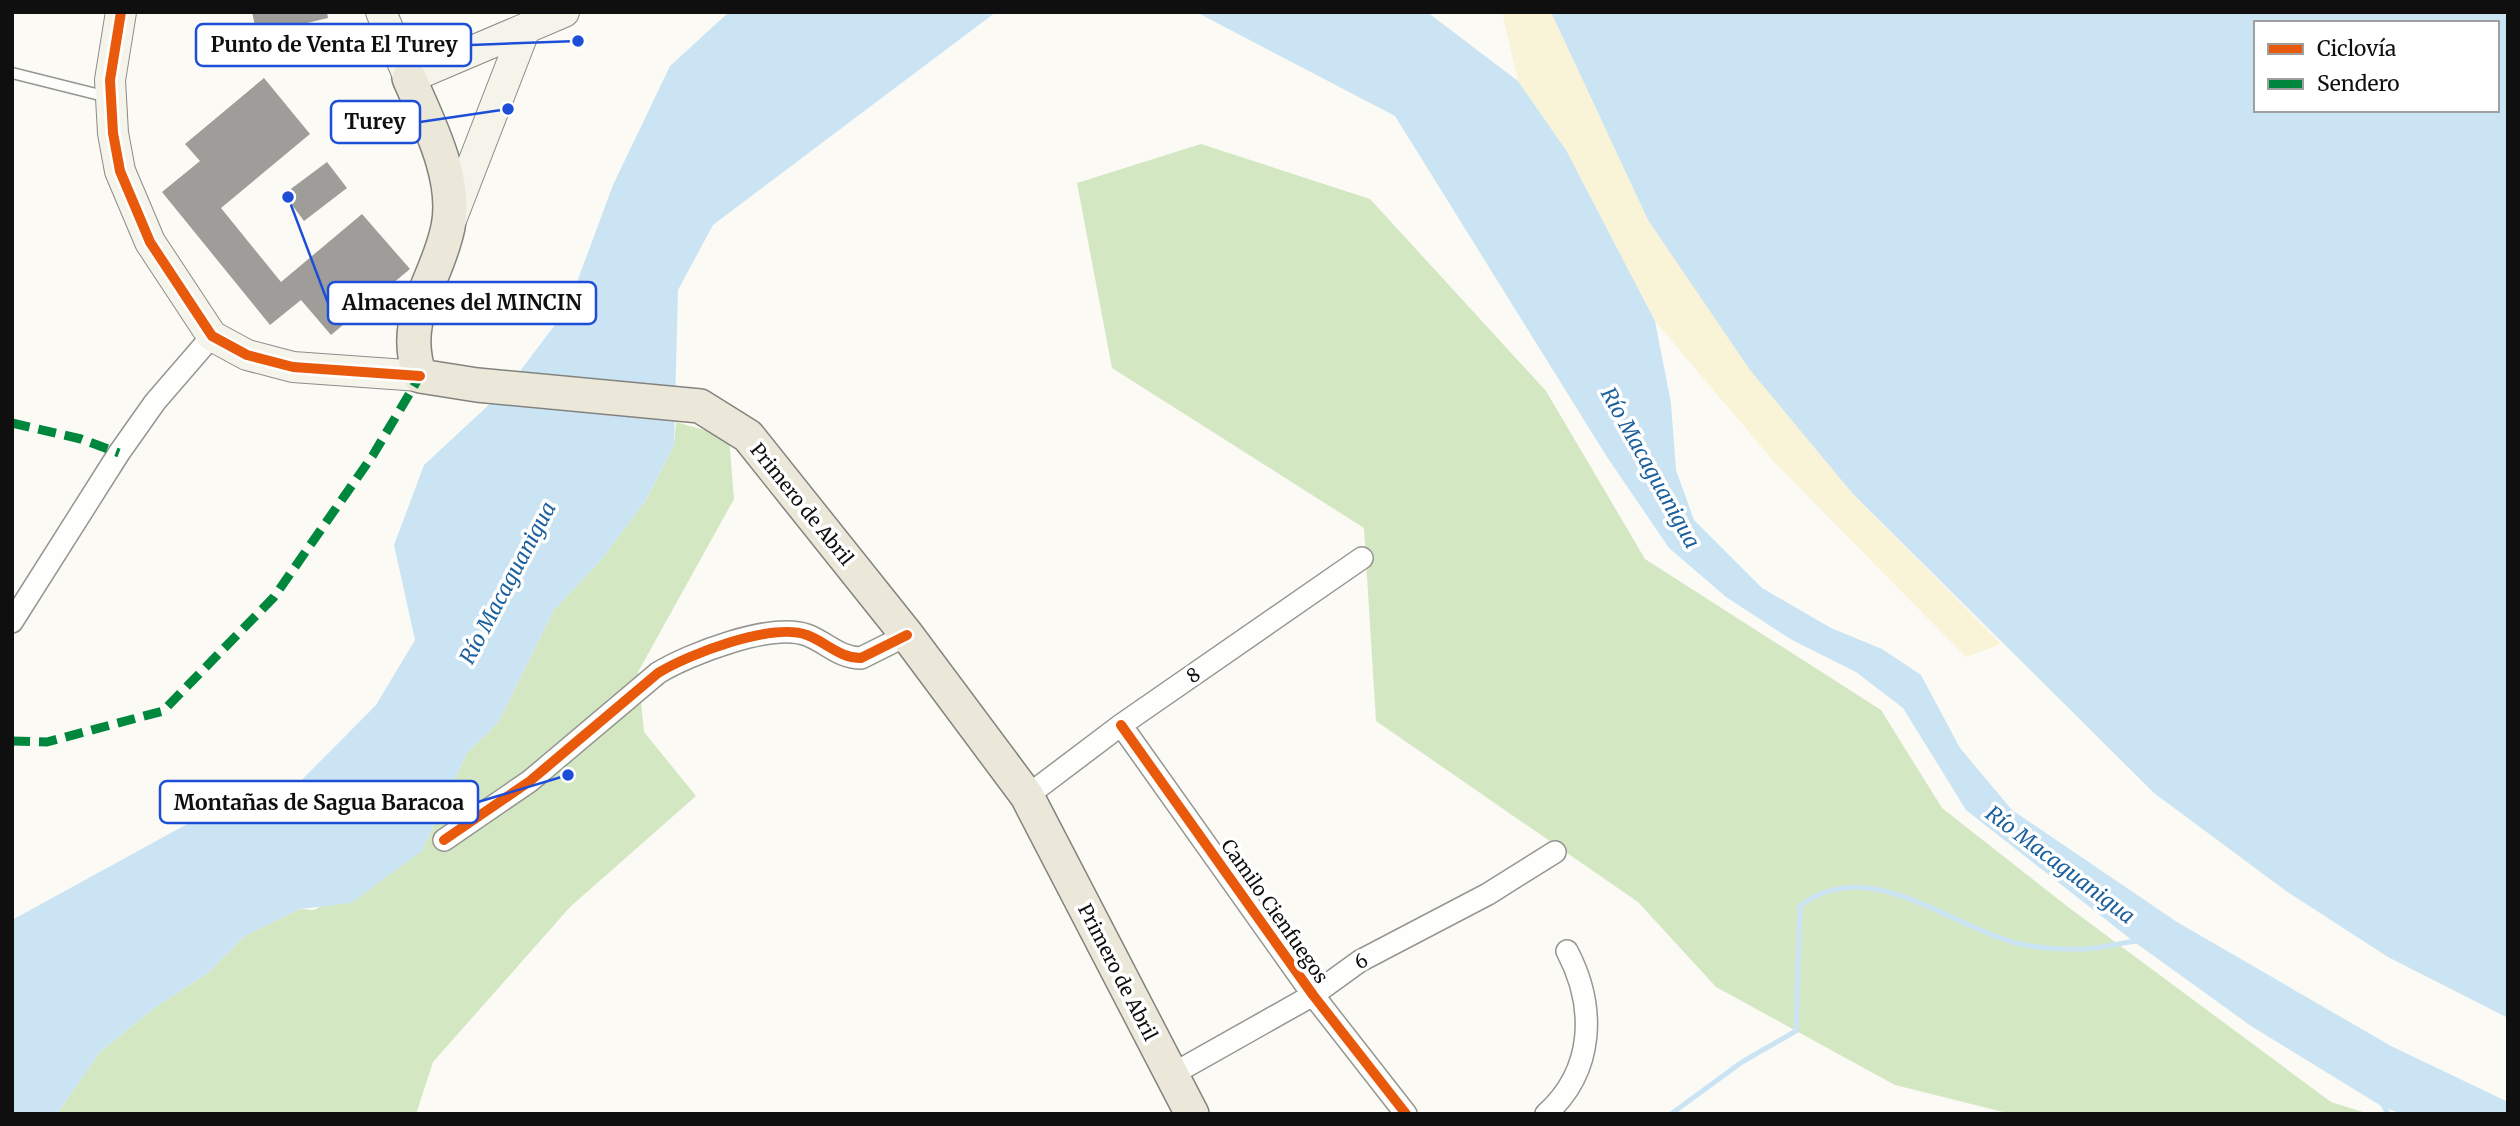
<svg xmlns="http://www.w3.org/2000/svg" width="2520" height="1126" font-family="Merriweather,serif">
<style>
.forest{fill:#d4e7c3}
.sand{fill:#f9f3d7}
.water{fill:#cbe4f4;fill-rule:evenodd}
.lines{fill:none;stroke-linecap:round;stroke-linejoin:round}
.stream{stroke:#cbe4f4;stroke-width:5}
.building{fill:#9f9d99}
.lane-casing{stroke:#959592;stroke-width:13}
.street-casing{stroke:#959592;stroke-width:24}
.secondary-casing{stroke:#8c8b89;stroke-width:32}
.primary-casing{stroke:#83827f;stroke-width:36}
.lane{stroke:#fefefd;stroke-width:10}
.street{stroke:#fefefd;stroke-width:21}
.secondary{stroke:#f5f4eb;stroke-width:30}
.primary{stroke:#ebe8da;stroke-width:33}
.quiet{stroke:#00873e;stroke-width:9;stroke-dasharray:18 9;stroke-linecap:butt}
.cycleway-casing{stroke:#fff;stroke-width:15}
.cycleway{stroke:#e8590c;stroke-width:10}
.labels{text-anchor:middle;stroke-width:7;stroke-linejoin:round;paint-order:stroke}
.street-label{font-size:19px;fill:#0f0f0f;stroke:#fff}
.water-label{font-size:21px;font-style:italic;fill:#1c609d;stroke:#fff}
.leader{fill:none;stroke:#1d4ed8;stroke-width:2.5}
.callout-dot{fill:#1d4ed8;stroke:#fff;stroke-width:2.5}
.callout{fill:#fff;stroke:#1d4ed8;stroke-width:2.5}
.callout-label{font-size:21px;text-anchor:middle;font-weight:bold;fill:#0f0f0f}
</style>
<rect width="100%" height="100%" fill="#fbfaf4"/>
<path class="forest" d="M1201,144L1370,199L1546,391L1645,559L1881,710L1942,808L2068,907L2331,1102L2369,1114H2011L1895,1085L1716,987L1638,902L1376,721L1364,528L1112,368L1077,183Z
M676,422L729,437L734,499L638,672L644,732L696,796L570,907L433,1062L416,1114H57L100,1052L153,1009L208,973L245,936L300,909L314,910L422,851L467,753L498,723L554,610L601,560L646,500L674,445Z"/>
<path class="sand" d="M1502,12H1551L1648,220L1853,494L2001,644L1966,657L1776,464L1655,321L1566,150L1518,81Z"/>
<path class="water" d="M729,12H996L713,225L678,290L674,445L646,500L601,560L554,610L498,723L467,753L422,851L351,903L300,909L245,936L208,973L153,1009L100,1052L57,1114H12V920L189,823L268,814L376,705L415,640L394,545L424,465L508,387L567,309L613,185L670,66Z
M1196,12H1427L1518,81L1566,150L1655,321L1671,403L1676,470L1694,520L1762,588L1831,628L1882,649L1921,675L1960,748L2012,810L2177,922L2391,1046L2508,1102V1114H2402L2383,1107L2251,1026L2133,941L1966,810L1903,708L1856,672L1792,640L1726,597L1669,548L1607,457L1395,116Z
M1551,12H2508V1018L2388,957L2286,891L2154,793L1853,494L1750,370L1648,220ZM2256,23H2497V110H2256Z"/>
<g class="lines">
<path class="stream" d="M2382,1103L2388,1114
M1671,1114L1742,1062L1796,1031L1800,906C1868,854 1948,925 2016,943C2036,948 2065,950 2086,949C2104,948 2121,942 2139,941"/>
</g>
<path class="building" d="M252,12H327L328,18L257,35Z
M264,78L310,134L221,208L281,282L362,214L410,269L331,335L301,300L270,325L162,192L200,161L185,144Z
M327,162L347,188L304,221L284,194Z"/>
<g class="lines">
<g class="lane-casing">
<path id="lane" d="M12,73L108,97"/>
</g>
<g class="street-casing">
<path id="street" d="M12,622L119,453L155,402L212,336
M1121,725L1313,995L1406,1114
M1027,796L1121,725L1362,558
M444,840L530,781L658,673C689,654 772,622 807,635C826,642 839,658 861,658L907,635
M1171,1075L1313,995L1360,961L1488,894L1555,852
M1546,1114C1595,1070 1596,1006 1567,951"/>
</g>
<g class="secondary-casing">
<path id="secondary" d="M121,12L110,80L113,133L120,171L150,242L212,336L247,355L293,367L420,376
M381,12L409,78L564,12
M451,220L525,29"/>
</g>
<g class="primary-casing">
<path id="primary" d="M409,78C428,122 458,178 448,227C437,282 399,317 420,376L477,385L700,406L748,436L907,635L1027,796L1192,1114"/>
</g>
<use href="#lane" class="lane"/>
<use href="#street" class="street"/>
<use href="#secondary" class="secondary"/>
<use href="#primary" class="primary"/>
<path class="quiet" d="M12,423L81,439L119,453
M12,741L47,742L163,711L274,597L373,455L420,376"/>
<g class="cycleway-casing">
<path id="cycleway" d="M121,12L110,80L113,133L120,171L150,242L212,336L247,355L293,367L420,376
M1121,725L1313,995L1406,1114
M444,840L530,781L658,673C689,654 772,622 807,635C826,642 839,658 861,658L907,635"/>
</g>
<use href="#cycleway" class="cycleway"/>
</g>
<g class="labels">
<g class="street-label">
<text transform="translate(802 504) rotate(51)" y="7">Primero de Abril</text>
<text transform="translate(1193 675) rotate(-35)" y="7">8</text>
<text transform="translate(1275 911) rotate(55)" y="7">Camilo Cienfuegos</text>
<text transform="translate(1361 961) rotate(-32)" y="7">6</text>
<text transform="translate(1118 972) rotate(63)" y="7">Primero de Abril</text>
</g>
<g class="water-label">
<text transform="translate(1650 468) rotate(61)" y="7">Río Macaguanigua</text>
<text transform="translate(508 583) rotate(-62)" y="7">Río Macaguanigua</text>
<text transform="translate(2060 865) rotate(37)" y="7">Río Macaguanigua</text>
</g>
</g>
<path class="leader" d="M578 41L471 45M508 109L420 122M288 197L328 303M568 775L478 802"/>
<g class="callout-dot">
<circle cx="578" cy="41" r="7"/>
<circle cx="508" cy="109" r="7"/>
<circle cx="288" cy="197" r="7"/>
<circle cx="568" cy="775" r="7"/>
</g>
<g class="callout">
<rect x="196" y="24" width="275" height="42" rx="7"/>
<rect x="331" y="101" width="89" height="42" rx="7"/>
<rect x="328" y="282" width="268" height="42" rx="7"/>
<rect x="160" y="781" width="318" height="42" rx="7"/>
</g>
<g class="callout-label">
<text x="334" y="52">Punto de Venta El Turey</text>
<text x="375" y="129">Turey</text>
<text x="462" y="310">Almacenes del MINCIN</text>
<text x="319" y="810">Montañas de Sagua Baracoa</text>
</g>
<rect width="2520" height="1126" fill="none" stroke="#0f0f0f" stroke-width="28"/>
<rect x="2254" y="21" width="245" height="91" fill="#ffffff" stroke="#9f9f9f" stroke-width="2"/>
<rect x="2268" y="44" width="35" height="10" fill="#e8590c" stroke="#9f9f9f" stroke-width="2"/>
<text x="2317" y="56" font-size="21" fill="#0f0f0f">Ciclovía</text>
<rect x="2268" y="79" width="35" height="10" fill="#00873e" stroke="#9f9f9f" stroke-width="2"/>
<text x="2317" y="91" font-size="21" fill="#0f0f0f">Sendero</text>
</svg>
